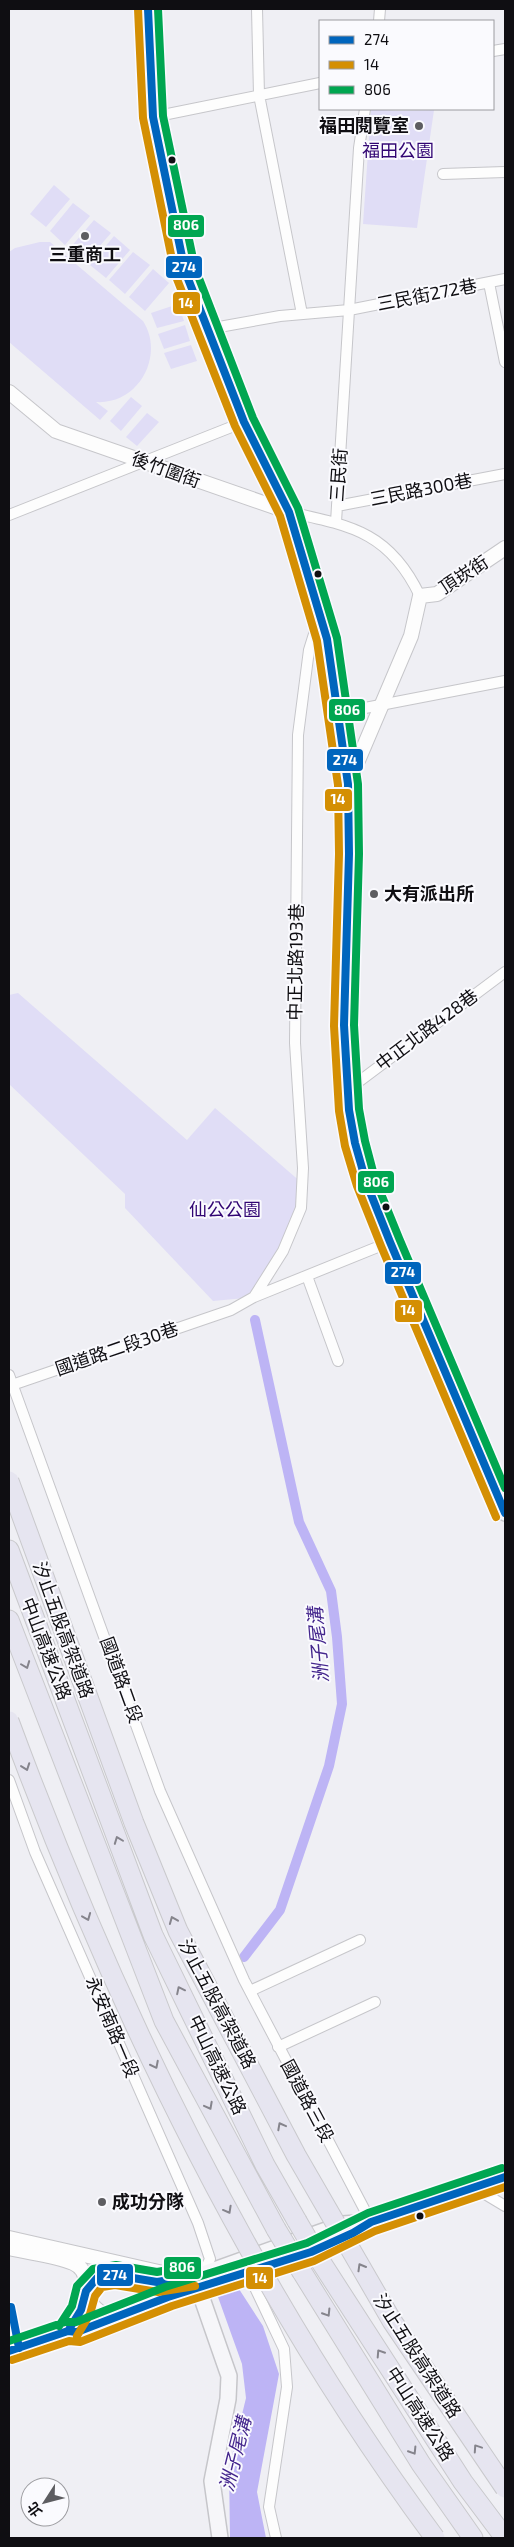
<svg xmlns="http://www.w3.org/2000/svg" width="514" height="2547" font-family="'Exo 2','Noto Sans TC',sans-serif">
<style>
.green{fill:#e0ddf6}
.water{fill:#bdb4f5}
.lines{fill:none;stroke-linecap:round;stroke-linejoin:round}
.canal{stroke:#bdb4f5;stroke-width:10}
.minor-casing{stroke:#c6c6ca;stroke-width:12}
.tertiary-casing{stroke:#c6c6ca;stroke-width:16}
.secondary-casing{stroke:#c6c6ca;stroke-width:18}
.motorway-casing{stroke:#c9c9cc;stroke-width:21}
.minor{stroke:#fdfdfd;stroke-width:10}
.tertiary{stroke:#fdfdfd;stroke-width:14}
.secondary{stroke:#f6f6f9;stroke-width:15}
.motorway{stroke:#e6e5f0;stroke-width:19}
.motorway-bridge-casing{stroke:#c9c9cc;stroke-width:21;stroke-linecap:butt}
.motorway-bridge{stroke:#e6e5f0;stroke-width:19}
.bus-1-casing{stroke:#fafafe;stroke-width:11}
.bus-2-casing{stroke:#fafafe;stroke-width:11}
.bus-3-casing{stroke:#fafafe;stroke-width:11}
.bus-1{stroke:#0065bd;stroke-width:8}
.bus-2{stroke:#d48f03;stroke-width:8}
.bus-3{stroke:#00a651;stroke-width:8}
.oneway{stroke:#85848c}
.poi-dot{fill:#5d5d61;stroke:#fafafe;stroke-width:2}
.bus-dot{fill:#0f0e12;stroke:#fafafe;stroke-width:2}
.labels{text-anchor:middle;stroke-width:4;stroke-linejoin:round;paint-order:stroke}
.poi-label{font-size:18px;font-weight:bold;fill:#0f0e12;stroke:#fafafe;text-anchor:start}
.park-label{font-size:18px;fill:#310573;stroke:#fafafe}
.street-label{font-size:18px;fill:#0f0e12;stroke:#fafafe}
.water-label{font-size:19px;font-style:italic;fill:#44268d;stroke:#fafafe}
.line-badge{stroke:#fafafe;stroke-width:2}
.badge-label{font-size:14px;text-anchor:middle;font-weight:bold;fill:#fff}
</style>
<rect width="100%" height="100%" fill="#efeff4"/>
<path class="green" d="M371,109L396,111L434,110L417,228L363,224Z
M54,185L70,199L46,227L30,214Z
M73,203L90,216L65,245L50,231Z
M94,220L111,233L86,262L70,248Z
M114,236L130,250L106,278L90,265Z
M40,242H50L143,321C165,355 139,405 96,402L108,411L100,420L9,342V252L15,248Z
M133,252L150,265L125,294L109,280Z
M153,269L169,283L145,311L129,297Z
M178,304L184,321L157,328L151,313Z
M185,325L190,341L164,349L158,334Z
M191,345L197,361L171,369L164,353Z
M131,397L142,406L121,431L110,421Z
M147,413L159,422L137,446L126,437Z
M18,993L187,1140L215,1108L302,1183L293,1238L257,1297L213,1301L125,1208V1194L9,1084V995Z"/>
<path class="water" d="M239,2289L263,2326L279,2374L257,2492L266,2538H230L229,2468L246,2398L242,2364L218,2297Z"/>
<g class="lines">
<path class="canal" d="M244,1957L280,1910L329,1766L342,1704L337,1637L331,1591L299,1522L255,1320"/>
<g class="minor-casing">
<path id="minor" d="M257,9L259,95L302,314
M379,21L380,9
M493,51L505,49
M153,117L320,83
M443,174L505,172
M489,283L505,362
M208,329L280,316L349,310L505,279
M337,506L505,474
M289,512C353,526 390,533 420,596
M9,515L244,422
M336,522L359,148L365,109
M339,713L505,681
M349,1089L505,972
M307,1276L338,1361
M254,1297L283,1251L301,1208L303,1168L295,1043L298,735L309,650L319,618
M9,1375L160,1791L244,1980L371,2222
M12,1385L231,1310L254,1297L390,1242
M9,1780L35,1852L198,2223L210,2259L203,2274
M250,1991L360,1940
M278,2047L375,2002
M475,2188L505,2206
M248,2273L284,2349L287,2387L269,2507L276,2538
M86,2291L96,2306L110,2318"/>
</g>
<g class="tertiary-casing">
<path id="tertiary" d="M9,392L56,431L289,512
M348,784L411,636L420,596L437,594L505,548
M9,2238L185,2278
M9,2248C29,2253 54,2255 73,2263C101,2275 77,2316 68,2331
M86,2291L97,2278L106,2275L157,2282L178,2279
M9,2351L68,2331L77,2332L198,2287"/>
</g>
<g class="secondary-casing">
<path id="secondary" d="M148,9L153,117L185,271L244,422L289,512L327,639L348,784L349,854L344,1025L349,1110L355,1143L366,1182L390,1242L505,1513
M198,2287L248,2273L351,2236L371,2222
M220,2538L212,2481L228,2399L229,2376L198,2287L203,2274L343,2224L371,2222L505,2177"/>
</g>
<g class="motorway-casing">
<path id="motorway" d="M9,1550L153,1935L265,2165L297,2221
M9,1620L164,2021L276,2229
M321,2262L463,2482L505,2538
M302,2272L421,2464L473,2538"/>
</g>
<use href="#minor" class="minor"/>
<use href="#tertiary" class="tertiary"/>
<use href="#secondary" class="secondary"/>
<use href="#motorway" class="motorway"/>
<g class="motorway-bridge-casing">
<path id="motorway-bridge" d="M9,1481L134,1823L178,1931L296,2155L392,2321L505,2488
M9,1721C115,2008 252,2291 435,2538
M297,2221L321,2262
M276,2229L302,2272"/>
</g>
<use href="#motorway-bridge" class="motorway-bridge"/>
<g class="bus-1-casing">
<path id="bus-1" d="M148,9L153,117L185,271L244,422L289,512L327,639L348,784L349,854L344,1025L349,1110L355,1143L366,1182L390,1242L505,1513
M9,2307H11L19,2348
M68,2331L81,2310L86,2291L97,2278L115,2275L157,2282L193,2276
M9,2351L68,2331L77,2332L168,2297L311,2252L353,2233L371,2222L505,2177"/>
</g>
<g class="bus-2-casing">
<path id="bus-2" d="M138,9L143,118L175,274L235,426L280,516L317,641L338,785L339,854L334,1026L339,1111L345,1146L357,1186L381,1246L496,1517
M77,2336L90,2314L95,2296L102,2287L115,2285L158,2292L195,2286
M12,2360L69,2341L80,2342L172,2306L314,2261L375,2231L505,2187"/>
</g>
<g class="bus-3-casing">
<path id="bus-3" d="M158,9L163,116L195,268L253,418L298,508L337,638L358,784L359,854L354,1025L359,1109L365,1141L375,1179L399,1238L505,1488
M59,2326L72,2306L77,2286L93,2269L116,2265L157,2272L191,2266
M9,2341L65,2322H76L165,2287L307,2243L368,2213L502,2168"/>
</g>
<use href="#bus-1" class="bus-1"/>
<use href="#bus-2" class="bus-2"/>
<use href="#bus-3" class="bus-3"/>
</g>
<defs><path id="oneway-chevron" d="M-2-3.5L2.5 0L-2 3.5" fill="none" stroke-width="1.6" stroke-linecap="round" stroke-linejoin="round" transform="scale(1.25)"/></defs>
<g class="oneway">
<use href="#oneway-chevron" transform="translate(26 1665) rotate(69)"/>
<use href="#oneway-chevron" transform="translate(26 1767) rotate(70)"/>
<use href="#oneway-chevron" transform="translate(118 1840) rotate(-111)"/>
<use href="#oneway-chevron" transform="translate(87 1917) rotate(68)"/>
<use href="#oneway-chevron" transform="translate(173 1920) rotate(-112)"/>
<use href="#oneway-chevron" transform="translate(180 1990) rotate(-116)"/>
<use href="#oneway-chevron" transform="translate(155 2065) rotate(63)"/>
<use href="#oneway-chevron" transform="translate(209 2106) rotate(62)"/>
<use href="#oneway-chevron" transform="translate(281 2126) rotate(-118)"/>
<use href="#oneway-chevron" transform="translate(228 2210) rotate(61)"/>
<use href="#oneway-chevron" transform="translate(361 2267) rotate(-120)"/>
<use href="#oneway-chevron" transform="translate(327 2313) rotate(58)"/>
<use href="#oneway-chevron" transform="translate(380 2353) rotate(-123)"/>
<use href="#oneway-chevron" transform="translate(477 2448) rotate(-124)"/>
<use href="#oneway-chevron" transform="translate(413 2451) rotate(58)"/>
</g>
<g class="poi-dot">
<circle cx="419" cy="126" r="5"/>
<circle cx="85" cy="236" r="5"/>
<circle cx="374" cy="894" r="5"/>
<circle cx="102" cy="2202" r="5"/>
</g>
<g class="bus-dot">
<circle cx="172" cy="160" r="4.5"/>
<circle cx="318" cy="574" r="4.5"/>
<circle cx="386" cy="1207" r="4.5"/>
<circle cx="420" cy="2216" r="4.5"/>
</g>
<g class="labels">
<g class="poi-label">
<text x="409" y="132" text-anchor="end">福田閱覽室</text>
<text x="85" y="261" text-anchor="middle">三重商工</text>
<text x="384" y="900">大有派出所</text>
<text x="112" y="2208">成功分隊</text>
</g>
<g class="park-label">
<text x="398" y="157">福田公園</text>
<text x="225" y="1216">仙公公園</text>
</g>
<g class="street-label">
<text transform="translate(427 295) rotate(-11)" y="6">三民街272巷</text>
<text transform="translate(166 470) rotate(20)" y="6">後竹圍街</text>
<text transform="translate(339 475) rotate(-86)" y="6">三民街</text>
<text transform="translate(421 490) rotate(-11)" y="6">三民路300巷</text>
<text transform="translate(464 575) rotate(-33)" y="6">頂崁街</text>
<text transform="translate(296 962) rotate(-89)" y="6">中正北路193巷</text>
<text transform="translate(427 1030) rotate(-37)" y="6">中正北路428巷</text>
<text transform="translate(117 1349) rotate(-19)" y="6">國道路二段30巷</text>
<text transform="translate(63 1630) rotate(70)" y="6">汐止五股高架道路</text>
<text transform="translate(46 1649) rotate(69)" y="6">中山高速公路</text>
<text transform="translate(121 1680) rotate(70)" y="6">國道路二段</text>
<text transform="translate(217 2004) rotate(62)" y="6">汐止五股高架道路</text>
<text transform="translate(112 2027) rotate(67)" y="6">永安南路一段</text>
<text transform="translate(217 2065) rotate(64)" y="6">中山高速公路</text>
<text transform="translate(307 2101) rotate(62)" y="6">國道路三段</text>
<text transform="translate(417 2356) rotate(57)" y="6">汐止五股高架道路</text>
<text transform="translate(420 2414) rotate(57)" y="6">中山高速公路</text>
</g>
<g class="water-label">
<text transform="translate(318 1645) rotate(-95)" y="7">洲子尾溝</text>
<text transform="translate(235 2454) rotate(-76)" y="7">洲子尾溝</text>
</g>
</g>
<g class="line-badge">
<rect x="167" y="214" width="38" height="24" rx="5" fill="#00a651"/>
<rect x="165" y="255" width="38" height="24" rx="5" fill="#0065bd"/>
<rect x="172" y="291" width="29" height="24" rx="5" fill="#d48f03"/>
<rect x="328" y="698" width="38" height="24" rx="5" fill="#00a651"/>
<rect x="326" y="748" width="38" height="24" rx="5" fill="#0065bd"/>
<rect x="324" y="788" width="29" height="24" rx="5" fill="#d48f03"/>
<rect x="357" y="1170" width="38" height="24" rx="5" fill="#00a651"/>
<rect x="384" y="1261" width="38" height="24" rx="5" fill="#0065bd"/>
<rect x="394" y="1299" width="29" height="24" rx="5" fill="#d48f03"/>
<rect x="163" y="2256" width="39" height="24" rx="5" fill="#00a651"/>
<rect x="96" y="2263" width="38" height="24" rx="5" fill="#0065bd"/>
<rect x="245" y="2266" width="29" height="24" rx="5" fill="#d48f03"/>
</g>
<g class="badge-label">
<text x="186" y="230">806</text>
<text x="184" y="272">274</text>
<text x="186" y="308">14</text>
<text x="347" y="715">806</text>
<text x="345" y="765">274</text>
<text x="338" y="804">14</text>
<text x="376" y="1187">806</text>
<text x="403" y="1277">274</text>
<text x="408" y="1315">14</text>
<text x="182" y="2272">806</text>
<text x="115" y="2280">274</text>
<text x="260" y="2283">14</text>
</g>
<rect width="514" height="2547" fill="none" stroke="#0f0e12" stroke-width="20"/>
<rect x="319" y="20" width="175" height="90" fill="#fafafe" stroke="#9c9ca0"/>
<rect x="329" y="36" width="25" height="8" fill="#0065bd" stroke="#9c9ca0"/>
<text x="364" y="45" font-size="15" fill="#0f0e12">274</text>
<rect x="329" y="61" width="25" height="8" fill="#d48f03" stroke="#9c9ca0"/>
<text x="364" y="70" font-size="15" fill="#0f0e12">14</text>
<rect x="329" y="86" width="25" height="8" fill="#00a651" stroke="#9c9ca0"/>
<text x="364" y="95" font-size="15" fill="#0f0e12">806</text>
<g transform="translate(45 2502) rotate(234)"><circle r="24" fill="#fafafe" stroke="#9c9ca0"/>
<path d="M0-4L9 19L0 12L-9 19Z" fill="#5d5d61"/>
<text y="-8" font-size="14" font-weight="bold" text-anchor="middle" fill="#0f0e12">北</text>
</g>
</svg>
